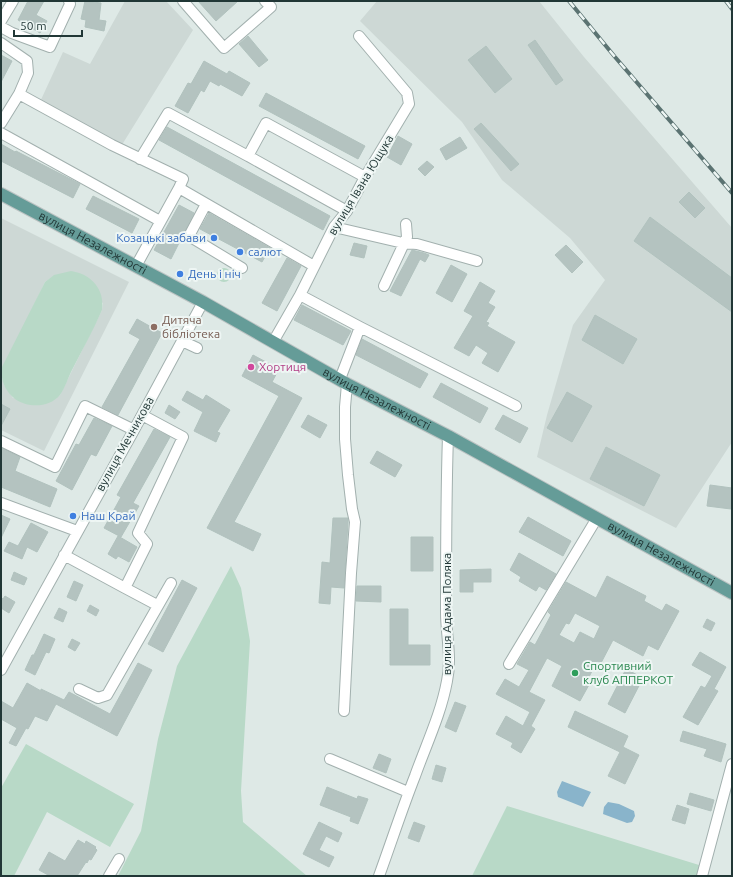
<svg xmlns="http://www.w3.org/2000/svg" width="733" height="877" font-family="Ubuntu,sans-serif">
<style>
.built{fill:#cdd8d5;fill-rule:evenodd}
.green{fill:#b8d9c7}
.water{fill:#89b4cb}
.building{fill:#b4c3c0;stroke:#b1c2be;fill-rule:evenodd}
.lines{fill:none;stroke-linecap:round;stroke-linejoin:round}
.minor-casing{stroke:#a2b0ae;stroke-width:12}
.major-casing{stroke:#bcc3c3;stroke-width:14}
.minor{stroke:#fff;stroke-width:10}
.major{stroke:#659c98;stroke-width:12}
.rail-casing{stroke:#5b7372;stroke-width:4}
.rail{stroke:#eef6f4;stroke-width:2.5;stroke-dasharray:8;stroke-linecap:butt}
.shop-dot{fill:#3f7fe0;stroke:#eef6f4;stroke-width:1.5}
.education-dot{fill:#8d6e63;stroke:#eef6f4;stroke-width:1.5}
.hotel-dot{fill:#d1479c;stroke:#eef6f4;stroke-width:1.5}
.leisure-dot{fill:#2e9e5b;stroke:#eef6f4;stroke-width:1.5}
.labels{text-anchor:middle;stroke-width:4;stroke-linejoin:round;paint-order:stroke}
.street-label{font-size:12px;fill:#213736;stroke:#eef6f4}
.shop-label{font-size:12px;fill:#366cbe;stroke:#eef6f4;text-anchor:start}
.education-label{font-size:12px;fill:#785e54;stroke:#eef6f4;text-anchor:start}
.hotel-label{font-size:12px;fill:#b23c85;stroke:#eef6f4;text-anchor:start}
.leisure-label{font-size:12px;fill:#27864d;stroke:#eef6f4;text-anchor:start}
</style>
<rect width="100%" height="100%" fill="#dee9e6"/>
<path class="built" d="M125,1H166L193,30L120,148L39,104L63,52L90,64Z
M377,1H539L584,57L732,228V442L676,528L537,457L547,415L573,325L605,280L570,238L502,180L462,122L360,21Z
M1,218L129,282L44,451L1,430ZM55,275L103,303L102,310L60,395L50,402L13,398L4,385L1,374L45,282Z"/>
<path class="green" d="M217 275a7 7 0 1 1 14 0a7 7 0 1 1-14 0Z
M71,271C91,274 105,289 102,310C93,331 82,350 72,370C68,378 65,388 60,395C49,408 28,408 15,399C5,391 0,380 2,367L45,282L54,275Z
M231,566L241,588L250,641L241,791L243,822L307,876H118L141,831L158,739L177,666Z
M26,744L134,804L110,847L47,812L14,876H1V788Z
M507,806L699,865L697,876H472Z"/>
<path class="water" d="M562,781L591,792L583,807L558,797L557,792Z
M608,802L619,804L634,811L635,816L632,822L627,823L603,814L604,807Z"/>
<path class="building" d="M28,1H44L36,15L47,21L40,33L18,20Z
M85,1L101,3L99,20L106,21L104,31L85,27L86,20L81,19Z
M198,1H238L216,21Z
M248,36L268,60L259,67L239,44Z
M535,40L563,80L556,85L528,45Z
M486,46L512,79L495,93L468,60Z
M1,55L12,61L1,82Z
M204,61L227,74L229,71L250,83L242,96L220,84L219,86L210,81L204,92L201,90L188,113L175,106L188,83L191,84Z
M266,93L365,146L358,159L259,106Z
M481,123L519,164L511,171L474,129Z
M167,127L330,216L323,230L159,140Z
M398,136L412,144L401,165L387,157Z
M460,137L467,148L446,160L440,149Z
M1,144L15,152L16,151L80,184L73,198L1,161Z
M427,161L434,167L425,176L418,169Z
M689,192L705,208L695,218L679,202Z
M93,196L139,219L132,233L86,209Z
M179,205L194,213L171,259L154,250Z
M209,213L270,248L262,262L200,229Z
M650,217L732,278V312L634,241Z
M354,243L367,246L364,258L350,255Z
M566,245L583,262L572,273L555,255Z
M412,250L424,253L429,255L425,262L420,259L401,296L390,291Z
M287,258L301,266L277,311L262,303Z
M451,265L467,274L452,302L436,293Z
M480,282L495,291L488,303L495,307L486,322L489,323L487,326L515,342L498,372L482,363L488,353L476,345L469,356L454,348L473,316L464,311Z
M302,305L351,331L343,345L294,320Z
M595,315L637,339L623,364L582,340Z
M137,319L162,333L118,415L102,407L140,339L129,333Z
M362,339L428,374L420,388L356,355Z
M253,355L279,369L272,382L302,398L234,522L261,534L253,551L207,528L279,396L242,376Z
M441,383L488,408L480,423L433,397Z
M187,391L203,400L206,395L230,410L217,432L220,433L216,442L194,431L203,412L182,400Z
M567,392L592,406L572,442L547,428Z
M1,404L10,409L1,426Z
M169,405L180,412L175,419L165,413Z
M308,415L327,425L320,438L301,427Z
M503,415L528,428L520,443L495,429Z
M94,418L112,426L96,456L91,454L72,490L56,481L76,444L79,445Z
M154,429L170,437L133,503L139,506L121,537L104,528L121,497L117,495Z
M606,447L660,475L644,506L590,479Z
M1,448L20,457L15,471L57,489L50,507L1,487Z
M377,451L402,465L395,477L370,463Z
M710,485L732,488L731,509L707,506Z
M1,515L10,519L1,538Z
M528,517L571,541L563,556L519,532Z
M333,518H348V522L344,588L331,587L330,604L319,603L322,562L330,563Z
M31,523L48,532L37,552L27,547L22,559L4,551L9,542L18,546Z
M118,536L137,547L129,562L118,556L116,559L108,554Z
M411,537H433V571H411Z
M519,553L556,574L546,590L539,586L536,591L519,581L521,577L510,570Z
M491,569V582H473V592H460V570Z
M14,572L27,578L24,585L11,580Z
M607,576L646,596L644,601L662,611L666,604L679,611L658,650L648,645L643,656L613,640L601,663L597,661L587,681L590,683L580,701L552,686L562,666L547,658L529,692L545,700L531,726L535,729L521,753L511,747L513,743L496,734L506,716L523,726L530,712L496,694L505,679L519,687L529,670L517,664L530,642L535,645L551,615L548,612L566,582L596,598ZM575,613L600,626L594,639L580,632L574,643L559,635L566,623L569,624Z
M182,580L197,588L163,652L148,644Z
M74,581L83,585L76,601L67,597Z
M357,586H381V602L356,601Z
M5,596L15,602L9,613L1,608V597L3,599Z
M90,605L99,610L96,616L87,611Z
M59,608L67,612L63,622L54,618Z
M390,609H408V645H430V665H390Z
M707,619L715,623L711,631L703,627Z
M44,634L55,639L49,653L46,652L35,675L25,670L32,655H34Z
M72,639L80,643L75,651L68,647Z
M700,652L726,667L714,689L718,691L698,725L683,717L701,686L705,688L712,676L692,665Z
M138,663L152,670L117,736L56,704L47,721L35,716L28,729L26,728L16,746L9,743L17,728L1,719V701L13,708L27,683L41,691V689L64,700L69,692L110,714Z
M626,669L643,678L625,713L608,704Z
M455,702L466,706L456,732L445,727Z
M575,711L628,736L623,747L639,755L625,784L608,776L620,752L568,727Z
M683,731L726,744L721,762L704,756L707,749L680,741Z
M379,754L391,759L386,773L373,768Z
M436,765L446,768L442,782L432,779Z
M327,787L357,799L358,796L368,799L358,824L350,821L351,817L320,805Z
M690,793L714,800L711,811L687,804Z
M677,805L689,809L685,824L672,820Z
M319,822L342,833L338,842L326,836L319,850L334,857L329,867L303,854Z
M414,822L425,826L419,842L408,838Z
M78,840L85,844L86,841L96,847L95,848L97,850L91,860L89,859L87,863L86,862L77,876H50L39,870L49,852L65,861Z"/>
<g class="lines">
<g class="minor-casing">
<path id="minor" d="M183,1L224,48L271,7L265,1
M1,21L13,1
M1,27L12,33L50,47L70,4L69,1
M1,43L27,61L28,73L19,94L1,123
M19,94L112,145L183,179L179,188
M1,133L160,221
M140,159L168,113L248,156
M206,204L189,236L242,268
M347,211L248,156L266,123L365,177
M334,227L403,243L417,244L477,261
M136,266L179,188L314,266
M384,286L407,237L406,224
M300,295L360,327L516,406
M182,341L197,348
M273,342L300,295L334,227L347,211L365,177L409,104L407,93L359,36
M340,379L360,327
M1,441L55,467L85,406L134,430
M1,503L77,531
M64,555L125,588L147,544L138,533L183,437L142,415
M125,588L157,605
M509,664L597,518
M1,670L134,430L203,302
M79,689L98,698L107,695L171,583
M344,711L351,573L355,522L352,509L348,475L345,439V407L347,384
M330,759L408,792
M109,876L119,859
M379,876C391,843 402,809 415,776C426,745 441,714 447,681C452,658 446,635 446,612C446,553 446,495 448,436
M702,876L732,764"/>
</g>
<g class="major-casing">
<g id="major">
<path id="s1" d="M1,194L203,302L347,384L448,436L732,593"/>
</g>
</g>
<use href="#minor" class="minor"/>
<use href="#major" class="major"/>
<g class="rail-casing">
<path id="rail" d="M569,1L615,57L732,193
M726,1L732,9"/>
</g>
<use href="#rail" class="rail"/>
</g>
<g class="shop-dot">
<circle cx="214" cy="238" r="4"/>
<circle cx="240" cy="252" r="4"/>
<circle cx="180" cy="274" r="4"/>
<circle cx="73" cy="516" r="4"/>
</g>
<circle class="education-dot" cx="154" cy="327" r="4"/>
<circle class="hotel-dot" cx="251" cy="367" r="4"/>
<circle class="leisure-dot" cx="575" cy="673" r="4"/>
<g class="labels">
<g class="street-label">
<text transform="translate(361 185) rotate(-59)" y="4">вулиця Івана Ющука</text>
<text dy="4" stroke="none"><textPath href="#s1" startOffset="104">вулиця Незалежності</textPath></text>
<text dy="4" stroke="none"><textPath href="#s1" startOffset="428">вулиця Незалежності</textPath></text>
<text transform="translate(125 444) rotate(-61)" y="4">вулиця Мечникова</text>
<text dy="4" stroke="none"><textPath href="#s1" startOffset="752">вулиця Незалежності</textPath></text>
<text transform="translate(447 614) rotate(-90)" y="4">вулиця Адама Поляка</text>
</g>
<g class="shop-label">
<text x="206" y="242" text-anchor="end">Козацькі забави</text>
<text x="248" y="256">салют</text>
<text x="188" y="278">День і ніч</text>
<text x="81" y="520">Наш Край</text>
</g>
<g class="education-label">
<text x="162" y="324">Дитяча<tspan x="162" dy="14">бібліотека</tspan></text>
</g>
<g class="hotel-label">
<text x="259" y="371">Хортиця</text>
</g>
<g class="leisure-label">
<text x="583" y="670">Спортивний<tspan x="583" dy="14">клуб АППЕРКОТ</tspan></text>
</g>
</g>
<rect width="733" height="877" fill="none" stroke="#213736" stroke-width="4"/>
<path d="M14 30v6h68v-6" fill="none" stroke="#213736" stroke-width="2"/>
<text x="20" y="30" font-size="12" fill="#213736" stroke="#eef6f4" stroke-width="3" paint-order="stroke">50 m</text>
</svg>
